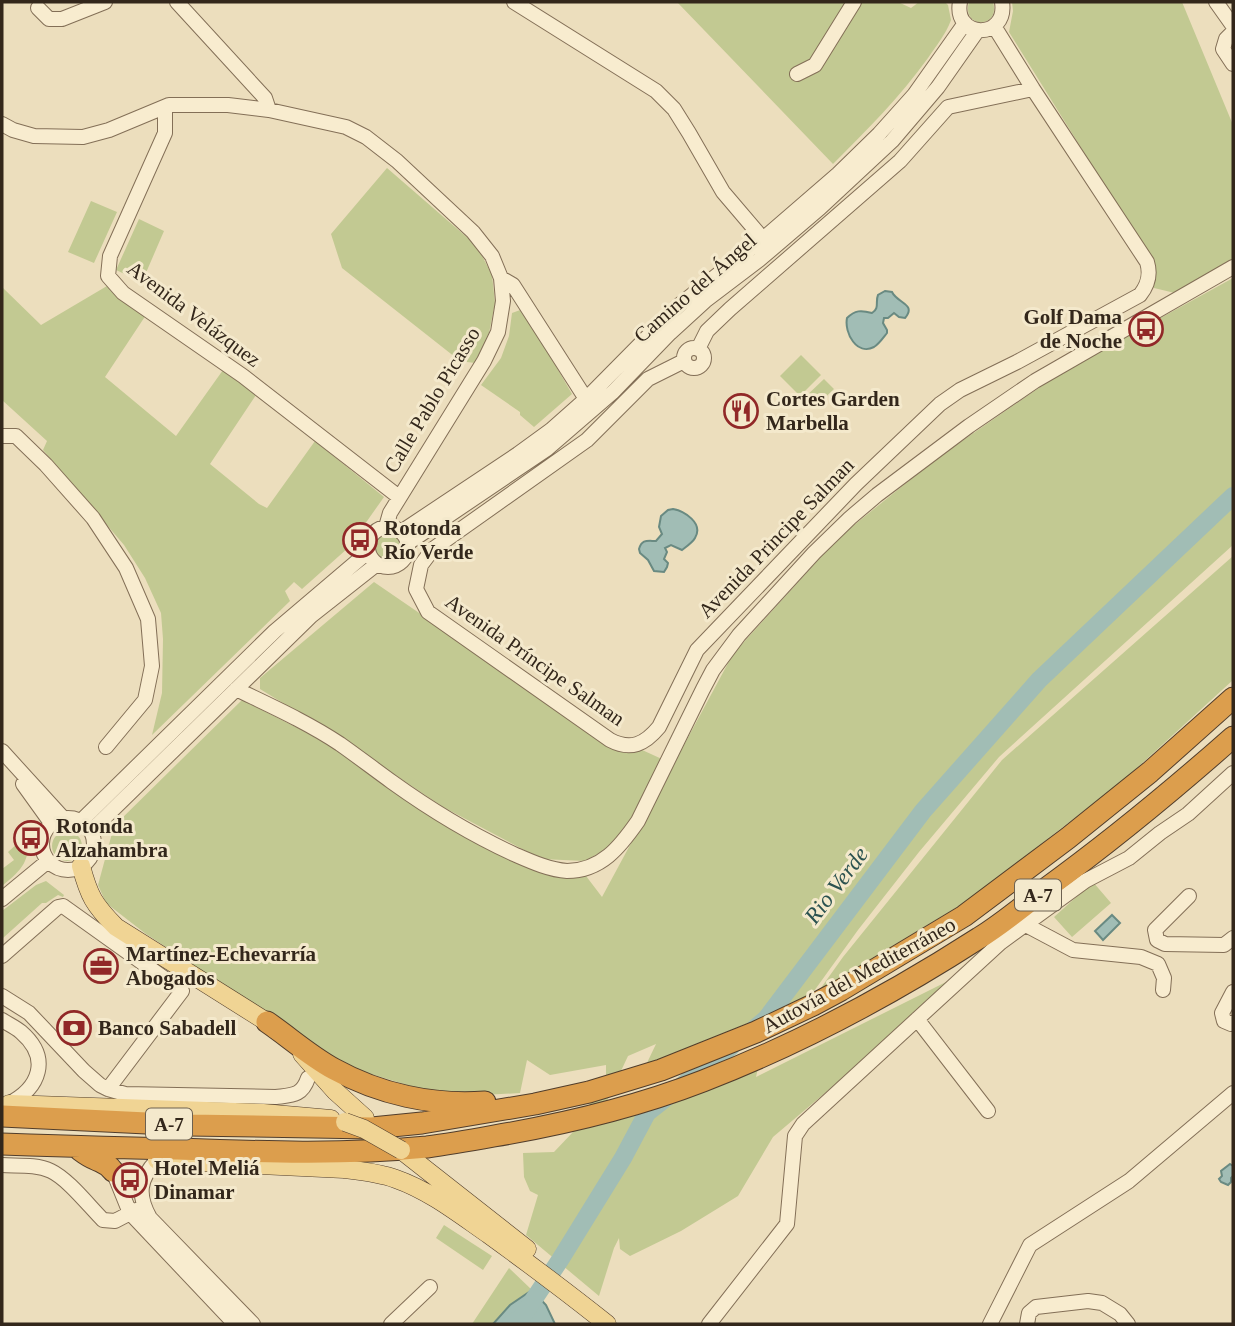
<svg xmlns="http://www.w3.org/2000/svg" width="1235" height="1326" font-family="Georgia,serif">
<style>
.green{fill:#c2c992}
.water{fill:#a1bdb5;stroke:#698a82;stroke-width:2}
.lines{fill:none;stroke-linecap:round;stroke-linejoin:round}
.river{stroke:#a1bdb5;stroke-width:18}
.minor-casing{stroke:#836f57;stroke-width:16}
.major-casing{stroke:#513d2b;stroke-width:19}
.highway-casing{stroke:#513d2b;stroke-width:23}
.minor{stroke:#f8eccf;stroke-width:14}
.major{stroke:#f0d494;stroke-width:18}
.highway{stroke:#dc9e4d;stroke-width:21}
.major-bridge-casing{stroke:#513d2b;stroke-width:19;stroke-linecap:butt}
.major-bridge{stroke:#f0d494;stroke-width:18}
.labels{text-anchor:middle;stroke-width:6;stroke-linejoin:round;paint-order:stroke}
.shield{fill:#f4e9cc;stroke:#6d6150;stroke-width:2}
.shield-label{font-size:19px;font-weight:bold;fill:#33271b}
.street-label{font-size:21px;fill:#33271b;stroke:#f4e9cc}
.poi-label{font-size:21px;font-weight:bold;fill:#33271b;stroke:#f4e9cc;text-anchor:start}
.water-label{font-size:23px;font-style:italic;fill:#2b5250;stroke:#f4e9cc}
</style>
<rect width="100%" height="100%" fill="#ecdebd"/>
<path class="green" d="M677,2H898L911,8L919,2H945L948,5L951,20C946,34 936,46 928,58C900,97 867,130 833,164Z
M969,2H993C1001,29 961,29 969,2Z
M1012,2H1182L1233,125V261L1179,294L1154,288V265L1009,32L1013,11Z
M387,168L477,246L492,275L495,303L489,333L475,363L460,361L342,268L331,234Z
M91,201L117,212L94,263L68,252Z
M139,219L164,231L142,282L116,270Z
M1233,278V545L999,757L919,852L858,930L809,998L646,1065L656,1044L628,1056L597,1122L758,1068L756,1077L948,981L884,1043L773,1137L738,1196L681,1231L630,1256L620,1249L619,1238L614,1248L599,1296L526,1235L538,1195L530,1191L524,1177L523,1153L554,1152L573,1132L606,1077V1065L550,1075L527,1060L520,1093L447,1097L351,1068L146,934L106,903L98,885L114,826L242,700L343,751L454,830L543,873L586,876L602,897L733,654L838,538L936,459L1059,374Z
M107,286L111,291L146,315L105,377L176,436L223,370L256,395L210,464L259,504L267,508L315,441L384,497L348,548L302,589L294,582L285,591L290,601L152,735L162,693L163,639L161,613L145,578L124,545L43,450L47,441L2,400V287L41,325Z
M523,309L572,394L534,427L520,415V412L481,385L501,358L509,336L512,313Z
M801,355L821,375L800,396L780,376Z
M824,379L834,389L813,409L803,399Z
M374 547a14 14 0 1 1 28 0a14 14 0 1 1-28 0Z
M1233,556V680L1126,778L969,900L854,969L845,977L818,992L843,957L1002,760Z
M374,582L622,752L640,749L664,760L630,825L608,848L585,861L541,859L443,807L338,737L260,689V678Z
M52 846a15 15 0 1 1 30 0a15 15 0 1 1-30 0Z
M29,833C29,862 24,868 2,886V869L14,860L8,852Z
M46,881L64,895L63,897L58,895L46,903H42L3,938L2,943V911L36,885Z
M1093,882L1111,903L1072,937L1054,917Z
M444,1225L492,1256L483,1270L436,1238Z
M509,1268L532,1290L510,1305L493,1324H472Z"/>
<path class="water" d="M885,291L892,292C897,303 917,304 905,318L899,317L894,313L888,318H884L883,323L887,330V333C883,338 879,344 874,347C857,356 844,333 847,318C855,310 861,310 872,313C880,308 875,302 878,295Z
M673,509C684,511 704,523 695,538C693,542 686,547 682,550L671,545L665,548L667,552L664,559L668,563L667,567L664,572L654,571L648,560L640,553L639,549C642,539 647,541 656,541L662,534L659,527L661,516L668,510Z
M1112,915L1120,923L1103,940L1095,931Z
M1230,1164L1233,1166V1176L1231,1178V1182L1228,1185L1221,1182L1219,1179L1222,1176L1221,1171Z
M532,1290L546,1305L555,1324H493L510,1305Z"/>
<g class="lines">
<path class="river" d="M754,1029L766,1019L923,811L1039,680L1233,496
M511,1324L522,1317L560,1260L623,1158L647,1113L732,1046"/>
<g class="minor-casing">
<path id="minor" d="M177,2L265,98L269,110
M514,2L656,91L674,109L689,133L723,192L763,239
M960,2C953,39 1008,40 1002,2
M1216,2L1233,26
M38,8L49,19H62L105,2
M1233,32L1226,39L1223,49L1233,64
M797,74L815,65L854,2
M165,107V133L110,256L108,276L123,293L243,376L399,497
M2,124L13,130L34,136L83,137L109,130L169,105H228L269,110L346,127L366,137L397,161L473,232L492,256L501,278L503,301L498,332L484,361L390,513L386,527
M501,278L513,285L586,399
M684 358a10 10 0 1 1 20 0a10 10 0 1 1-20 0Z
M698,349L707,331L730,309L900,161L948,107L1033,89
M684,361L648,379L587,440L433,549L421,565L416,589L428,612L610,740C631,751 645,744 659,727L697,650L856,484L940,404L960,390L1017,362L1140,295C1148,285 1151,275 1147,262L1033,89L994,26
M2,436H16L46,465L93,518L126,568L148,619L152,666L145,700L106,747
M368 547a20 20 0 1 1 40 0a20 20 0 1 1-40 0Z
M401,532L518,454L551,430L586,399L678,306L763,239L838,174L879,134L914,95L965,23
M408,543L547,449L613,392L670,333L705,301L759,260L820,208L892,141L938,87L978,30
M236,689C271,706 307,722 340,744C357,756 374,769 392,782C431,810 472,835 516,855C532,862 550,870 567,871C601,871 620,847 638,821L703,689L713,670L739,635L814,553L850,518L877,495L969,426L1035,381L1233,267
M2,751L63,818
M23,784L51,823
M42 844a26 26 0 1 1 52 0a26 26 0 1 1-52 0Z
M81,821L275,631L368,552
M91,831L311,616L377,564
M1189,896L1155,930L1157,940L1165,944L1224,945L1233,938
M2,899L48,861
M1024,924L1073,950L1141,957L1158,964L1164,978L1163,990
M2,956L58,907L63,906L182,991L108,1089
M1233,992L1222,1013L1224,1021L1231,1024L1233,1023
M2,996L29,1013L84,1071L100,1085L108,1089L125,1094L276,1097C292,1095 302,1096 308,1078
M917,1019L988,1111
M2,1020C8,1024 15,1027 21,1032C51,1058 40,1088 8,1104
M157,1160C139,1179 137,1195 150,1218L253,1324
M2,1165C17,1166 36,1164 51,1171C68,1179 89,1206 103,1220L115,1221L136,1210
M113,1171L130,1213L235,1324
M391,1324L430,1287
M709,1324L787,1224L795,1136L803,1124L1000,943L1085,881L1129,858L1160,833L1188,814L1233,773
M990,1324L1030,1245L1129,1181L1233,1093
M1027,1324L1029,1313L1036,1307L1088,1301L1102,1303L1120,1314L1128,1324"/>
</g>
<g class="major-casing">
<path id="major" d="M81,866C89,896 94,905 116,927L267,1022L276,1030
M302,1054L335,1091L365,1118
M9,1104L263,1113L331,1119
M401,1150L527,1249
M157,1160L344,1169C361,1171 380,1173 396,1179C430,1191 459,1214 488,1234C528,1263 568,1293 607,1324"/>
</g>
<g class="highway-casing">
<path id="highway" d="M267,1022C289,1037 310,1056 334,1069C379,1094 433,1106 485,1102
M2,1116L188,1125L372,1128L422,1123L535,1104L589,1092L661,1070L756,1032L813,1005L841,990L964,916L1068,838L1150,772L1233,698
M2,1144C60,1146 119,1148 177,1149C261,1152 344,1155 427,1147C450,1144 472,1140 494,1136C565,1124 636,1107 703,1081C799,1044 892,994 979,938C1002,924 1023,906 1044,890C1110,842 1172,791 1233,737
M80,1150C84,1153 90,1157 95,1159C103,1163 107,1163 113,1171"/>
</g>
<use href="#minor" class="minor"/>
<use href="#major" class="major"/>
<use href="#highway" class="highway"/>
<g class="major-bridge-casing">
<path id="major-bridge" d="M345,1122L364,1129L401,1150"/>
</g>
<use href="#major-bridge" class="major-bridge"/>
</g>
<defs>
<g id="bus-ring" transform="scale(1.75)"><circle r="9.5" fill="#f4e9cc" stroke="#912828" stroke-width="1.5"/><path d="M-5-6H5V4H4V6H2V4H-2V6H-4V4H-5ZM-3.5-4V0h7V-4ZM-3.5 1.2v1.5H-2V1.2ZM2 1.2v1.5H3.5V1.2Z" fill="#912828"/></g>
<g id="restaurant-ring" transform="scale(1.75)"><circle r="9.5" fill="#f4e9cc" stroke="#912828" stroke-width="1.5"/><path d="M-5-6h1v4h1v-4h1v4h1v-4h1v5L-1.5 .5V6h-2V.5L-5-1ZM5-6V6H3V1.5H1.5Q1.5-4 5-6Z" fill="#912828"/></g>
<g id="office-ring" transform="scale(1.75)"><circle r="9.5" fill="#f4e9cc" stroke="#912828" stroke-width="1.5"/><path d="M-6-3h4V-5.5h4V-3h4V5H-6ZM-1-4.5V-3h2v-1.5ZM-6 0V1H6V0Z" fill="#912828"/></g>
<g id="bank-ring" transform="scale(1.75)"><circle r="9.5" fill="#f4e9cc" stroke="#912828" stroke-width="1.5"/><path d="M-6-4H6V4H-6ZM0-2.3a2.3 2.3 0 1 0 0 4.6a2.3 2.3 0 1 0 0-4.6Z" fill="#912828"/></g>
</defs>
<g fill-rule="evenodd">
<use href="#bus-ring" x="1146" y="329"/>
<use href="#restaurant-ring" x="741" y="411"/>
<use href="#bus-ring" x="360" y="540"/>
<use href="#bus-ring" x="31" y="838"/>
<use href="#office-ring" x="101" y="966"/>
<use href="#bank-ring" x="74" y="1028"/>
<use href="#bus-ring" x="130" y="1180"/>
</g>
<g class="labels">
<g class="shield">
<rect x="1015" y="879.5" width="46" height="31" rx="5"/>
<rect x="146" y="1108.5" width="46" height="31" rx="5"/>
</g>
<g class="shield-label">
<text x="1038" y="902">A-7</text>
<text x="169" y="1131">A-7</text>
</g>
<g class="street-label">
<text transform="translate(695 288) rotate(-41)" y="7">Camino del Ángel</text>
<text transform="translate(194 314) rotate(37)" y="7">Avenida Velázquez</text>
<text transform="translate(432 400) rotate(-59)" y="7">Calle Pablo Picasso</text>
<text transform="translate(776 538) rotate(-46)" y="7">Avenida Principe Salman</text>
<text transform="translate(535 660) rotate(35)" y="7">Avenida Príncipe Salman</text>
<text transform="translate(859 975) rotate(-29)" y="7">Autovía del Mediterráneo</text>
</g>
<g class="poi-label">
<text x="1122" y="324" text-anchor="end">Golf Dama<tspan x="1122" dy="24">de Noche</tspan></text>
<text x="766" y="406">Cortes Garden<tspan x="766" dy="24">Marbella</tspan></text>
<text x="384" y="535">Rotonda<tspan x="384" dy="24">Río Verde</tspan></text>
<text x="56" y="833">Rotonda<tspan x="56" dy="24">Alzahambra</tspan></text>
<text x="126" y="961">Martínez-Echevarría<tspan x="126" dy="24">Abogados</tspan></text>
<text x="98" y="1035">Banco Sabadell</text>
<text x="154" y="1175">Hotel Meliá<tspan x="154" dy="24">Dinamar</tspan></text>
</g>
<g class="water-label">
<text transform="translate(836 885) rotate(-53)" y="8">Rio Verde</text>
</g>
</g>
<rect width="1235" height="1326" fill="none" stroke="#33271b" stroke-width="7"/>
</svg>
